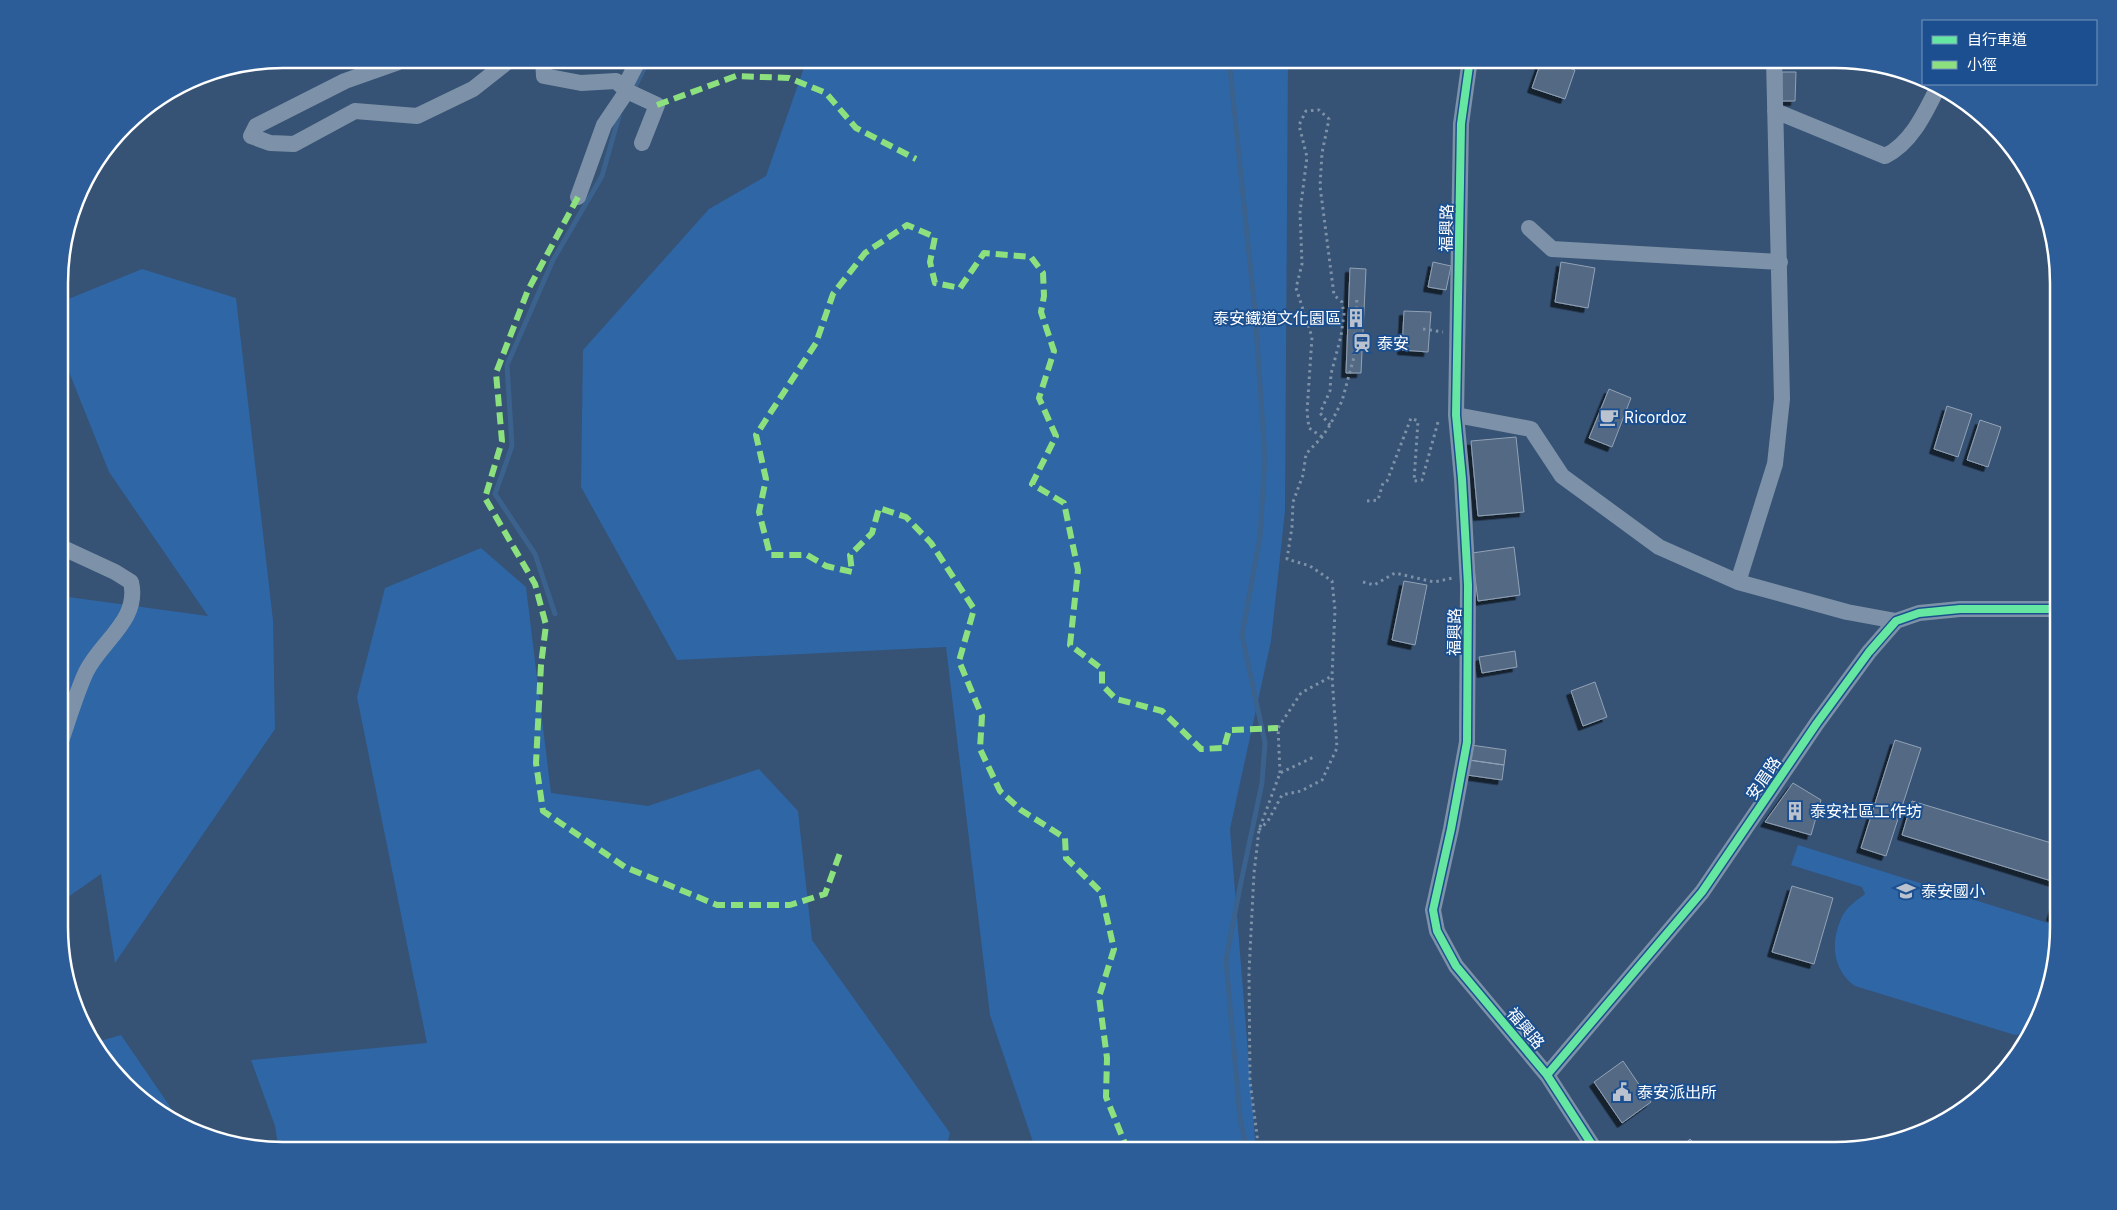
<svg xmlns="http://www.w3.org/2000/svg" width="2117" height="1210" font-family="'IBM Plex Sans','Noto Sans TC',sans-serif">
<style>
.green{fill:#2f66a5}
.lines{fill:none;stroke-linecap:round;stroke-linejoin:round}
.stream{stroke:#3b618d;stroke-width:5}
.building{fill:#526984;stroke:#92a2b6;filter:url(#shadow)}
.path{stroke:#7d92a8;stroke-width:3;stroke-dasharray:2.5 4;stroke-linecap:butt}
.minor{stroke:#7d92a8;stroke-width:16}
.quiet{stroke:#8de07e;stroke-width:6;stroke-dasharray:12 6;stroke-linecap:butt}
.cycleway-casing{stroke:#1b4f8f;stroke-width:11}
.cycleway{stroke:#66e7a1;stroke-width:8}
.labels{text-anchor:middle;stroke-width:4;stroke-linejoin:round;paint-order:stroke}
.street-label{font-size:16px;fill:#fff;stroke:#1b4f8f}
.poi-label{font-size:16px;fill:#fff;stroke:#1b4f8f;text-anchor:start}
.rim{fill:none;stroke:#fff;stroke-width:2.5}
</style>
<defs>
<filter id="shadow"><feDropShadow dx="-4.5" dy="4.5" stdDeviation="0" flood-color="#0009"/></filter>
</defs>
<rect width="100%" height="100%" fill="#365274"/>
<path class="green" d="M807,59H1288L1285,511L1271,641L1230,829L1256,1151H1036L990,1015L946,647L677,660L581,487L583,350L709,209L766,176Z
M142,269L236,298L273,620L275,729L115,963L101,874L61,902V596L208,616L109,472L61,352V302Z
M481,548L526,587L551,793L648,806L759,769L798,811L812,940L950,1133L945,1151H279L275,1126L251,1060L427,1043L357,697L385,588Z
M1798,845L2058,926V942L2031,1032L2015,1035L1855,986C1833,971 1830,943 1841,919C1845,908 1856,901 1865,894L1862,887L1791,865Z
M121,1035L171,1108L168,1119L97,1052L93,1043Z"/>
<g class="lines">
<path class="stream" d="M1229,59L1255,312L1265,458L1260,537L1242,635L1265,743L1262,783L1240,887L1226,960L1240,1118L1247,1151
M633,91L649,59
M555,614L535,554L495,494L512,446L507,365L553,260L602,176L619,116"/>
</g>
<path class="building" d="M1542,59L1575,70L1565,99L1532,88Z
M1782,72H1796L1795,101H1782Z
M1433,262L1451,266L1446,290L1428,287Z
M1561,262L1595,268L1588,308L1555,302Z
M1350,268L1366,269L1361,373H1346Z
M1404,311L1431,312L1428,352L1402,350Z
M1609,389L1631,398L1612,447L1589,438Z
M1947,406L1972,414L1958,457L1934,449Z
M1980,420L2001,427L1988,467L1967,460Z
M1516,437L1524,512L1478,516L1471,441Z
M1514,547L1520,595L1478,601L1472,553Z
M1404,581L1427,585L1415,645L1392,640Z
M1515,651L1517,667L1482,673L1479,657Z
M1595,682L1607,717L1583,726L1571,691Z
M1895,740L1921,748L1886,856L1861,848Z
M1471,745L1506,750L1504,765L1469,760Z
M1469,760L1504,765L1502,780L1467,775Z
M1793,783L1821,800L1811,835L1765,822Z
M1912,801L2058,845V883L1902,835Z
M1792,886L1833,898L1814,964L1772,952Z
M2058,895V919L2051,916Z
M1623,1061L1651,1102L1622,1123L1594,1082Z
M1690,1139L1701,1151H1677Z"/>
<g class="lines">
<path class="path" d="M1423,329L1443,332
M1322,437L1309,428L1307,412L1312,337L1296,288L1302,264L1300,212L1307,157L1299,125L1306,111L1319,110L1329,119L1322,153L1320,186L1334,295L1342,302L1344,314L1341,336L1331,374L1330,391L1320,413L1330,425
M1367,501L1378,500L1383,483L1387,481L1411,418L1418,421L1414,481L1422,480L1438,422L1441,421
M1363,582L1374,585L1395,573L1434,582L1453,578
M1280,773L1278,728L1301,693L1332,676
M1259,830L1268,821L1282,795L1301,791L1322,780L1337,748L1332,676L1335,610L1332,581L1310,566L1287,559L1292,527L1293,502L1303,475L1306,454L1322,437L1330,425L1342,401L1354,357L1357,296
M1259,1151L1250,1081L1249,972L1254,873L1259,830L1280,773L1316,756"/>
<path class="minor" d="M397,59L396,63L345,81L256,126L251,136L270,143L294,144L355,111L417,116L473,89L511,59
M543,59L544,76L581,83L616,81L627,91L604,125L578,197
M1470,59L1461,124L1456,415L1462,479L1468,585L1467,742L1451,829L1433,910L1437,931L1456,966L1547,1075L1596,1151
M624,88L639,59
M627,91L657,105L642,143
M1775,111L1885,156C1912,143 1926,111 1939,85
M1529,228L1552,249L1780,262
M1456,415L1531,429L1562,476L1659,547L1738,582L1847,612L1896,621
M61,547L115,572L131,582C140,620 101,641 86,672C76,694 69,718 61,741
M1738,582L1775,464L1782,399L1774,59
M1547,1075L1702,892L1817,723L1869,652L1896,621L1919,613L1960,609H2058"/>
<path class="quiet" d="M657,105L736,76L789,78L826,93L856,128L916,159
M578,197L528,290L496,373L502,441L485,498L535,584L546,625L541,665L536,763L543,811L625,867L717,905H790L825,894L840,853
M1128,1151L1106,1097L1107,1058L1099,997L1114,949L1101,892L1066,858L1065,838L1021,810L1000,791L980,749L982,716L959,661L974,609L931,543L906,517L879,508L872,533L850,555L852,572L826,566L807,555H770L759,512L766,479L756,435L816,343L833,294L865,253L907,225L935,237L930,262L935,283L960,288L984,253L1031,257L1043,273L1044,296L1041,312L1054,351L1039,398L1056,436L1032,484L1064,503L1078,570L1070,645L1102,669V685L1116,699L1162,711L1201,749L1224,748L1229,730L1278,728"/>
<g class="cycleway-casing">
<path id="cycleway" d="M1470,59L1461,124L1456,415L1462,479L1468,585L1467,742L1451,829L1433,910L1437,931L1456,966L1547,1075L1596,1151
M1547,1075L1702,892L1817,723L1869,652L1896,621L1919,613L1960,609H2058"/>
</g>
<use href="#cycleway" class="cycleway"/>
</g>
<defs>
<g id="building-bare" transform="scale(1.5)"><path d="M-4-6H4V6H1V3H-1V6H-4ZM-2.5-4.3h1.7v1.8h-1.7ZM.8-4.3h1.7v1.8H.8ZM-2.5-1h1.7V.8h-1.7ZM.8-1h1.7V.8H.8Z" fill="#b9c2ce" stroke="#1b4f8f" stroke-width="2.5" paint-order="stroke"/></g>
<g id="station-bare" transform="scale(1.5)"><path d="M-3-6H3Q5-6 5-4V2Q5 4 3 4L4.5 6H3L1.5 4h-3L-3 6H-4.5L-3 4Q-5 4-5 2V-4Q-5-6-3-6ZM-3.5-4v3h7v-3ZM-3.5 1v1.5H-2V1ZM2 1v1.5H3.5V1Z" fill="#b9c2ce" stroke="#1b4f8f" stroke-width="2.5" paint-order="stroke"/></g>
<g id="cafe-bare" transform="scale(1.5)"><path d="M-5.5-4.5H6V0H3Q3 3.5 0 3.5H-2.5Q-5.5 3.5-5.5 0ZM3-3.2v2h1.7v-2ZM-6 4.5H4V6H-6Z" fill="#b9c2ce" stroke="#1b4f8f" stroke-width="2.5" paint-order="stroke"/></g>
<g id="school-bare" transform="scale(1.5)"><path d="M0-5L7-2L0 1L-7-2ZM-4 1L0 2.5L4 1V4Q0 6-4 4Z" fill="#b9c2ce" stroke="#1b4f8f" stroke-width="2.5" paint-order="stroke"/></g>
<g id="civic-bare" transform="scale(1.5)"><path d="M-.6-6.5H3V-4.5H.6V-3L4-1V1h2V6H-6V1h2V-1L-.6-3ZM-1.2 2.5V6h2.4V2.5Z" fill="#b9c2ce" stroke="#1b4f8f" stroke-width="2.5" paint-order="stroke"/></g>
</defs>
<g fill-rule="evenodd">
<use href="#building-bare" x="1356" y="318"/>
<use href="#station-bare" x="1362" y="343"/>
<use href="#cafe-bare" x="1609" y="417"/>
<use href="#building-bare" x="1795" y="811"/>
<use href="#school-bare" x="1906" y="891"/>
<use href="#civic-bare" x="1622" y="1092"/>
</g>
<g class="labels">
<g class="street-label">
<text transform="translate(1446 228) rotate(-89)" y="6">福興路</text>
<text transform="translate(1454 632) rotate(-89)" y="6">福興路</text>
<text transform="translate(1763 778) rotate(-56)" y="6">安眉路</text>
<text transform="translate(1526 1028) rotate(50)" y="6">福興路</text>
</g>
<g class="poi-label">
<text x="1341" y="324" text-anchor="end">泰安鐵道文化園區</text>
<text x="1377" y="349">泰安</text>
<text x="1624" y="423">Ricordoz</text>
<text x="1810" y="817">泰安社區工作坊</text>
<text x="1921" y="897">泰安國小</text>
<text x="1637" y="1098">泰安派出所</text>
</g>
</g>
<path d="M0 0H2117V1210H0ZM283 68H1835A215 215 0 0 1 2050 283V927A215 215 0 0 1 1835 1142H283A215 215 0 0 1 68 927V283A215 215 0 0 1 283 68Z" fill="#2d5d98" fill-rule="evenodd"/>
<path class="rim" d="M283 68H1835A215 215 0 0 1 2050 283V927A215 215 0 0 1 1835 1142H283A215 215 0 0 1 68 927V283A215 215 0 0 1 283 68Z"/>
<rect x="1922" y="20" width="175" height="65" fill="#1b4f8f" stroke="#7695bc"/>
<rect x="1932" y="36" width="25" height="8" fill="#66e7a1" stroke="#7695bc"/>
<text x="1967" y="45" font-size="15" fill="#ffffff">自行車道</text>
<rect x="1932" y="61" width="25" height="8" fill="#8de07e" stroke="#7695bc"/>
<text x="1967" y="70" font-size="15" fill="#ffffff">小徑</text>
</svg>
